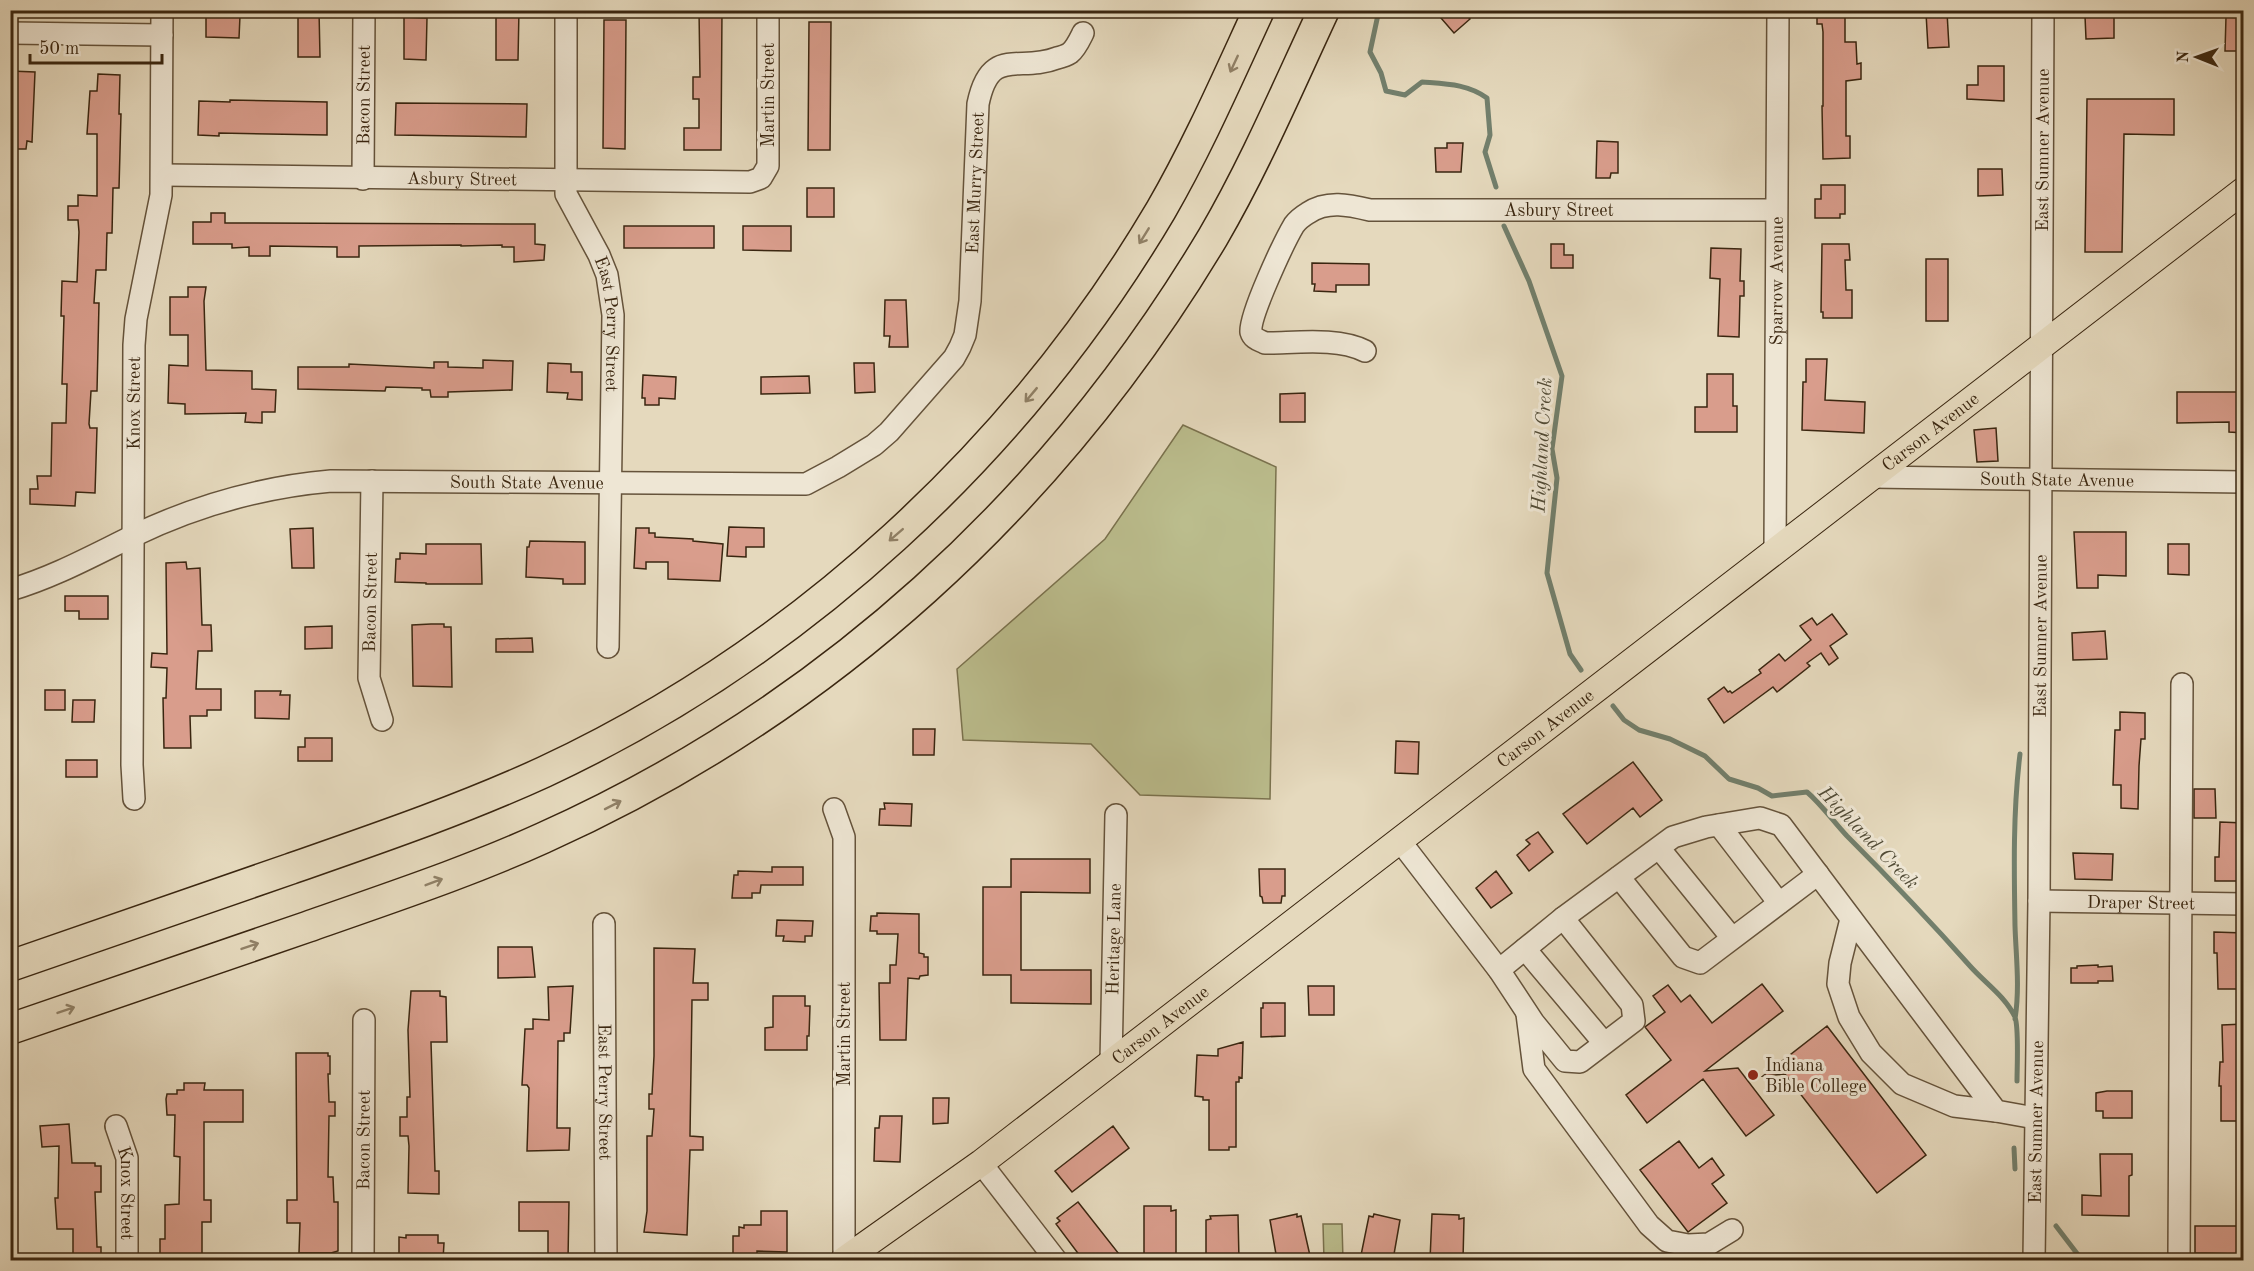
<svg xmlns="http://www.w3.org/2000/svg" width="2254" height="1271" font-family="'Old Standard TT',serif">
<style>
.green{fill:#bbbd8d;stroke:#7a724e;stroke-width:1.5}
.lines{fill:none;stroke-linecap:round;stroke-linejoin:round}
.stream{stroke:#727f6c;stroke-width:5}
.building{fill:#d99d8c;stroke:#3a2610;stroke-width:1.5}
.minor-casing{stroke:#65533b;stroke-width:24}
.major-casing{stroke:#3a2610;stroke-width:28}
.highway-casing{stroke:#3a2610;stroke-width:33}
.minor{stroke:#eee6d4;stroke-width:21}
.major{stroke:#e5d9bd;stroke-width:26}
.highway{stroke:#e5d9bd;stroke-width:30}
.oneway{stroke:#908066}
.poi-dot{fill:#8f2418;stroke:#eee6d4;stroke-width:2}
.labels{text-anchor:middle;stroke-width:6;stroke-linejoin:round;paint-order:stroke}
.street-label{font-size:18px;fill:#3a2610;stroke:#eee6d4}
.poi-label{font-size:18px;fill:#3a2610;stroke:#eee6d4;text-anchor:start}
.water-label{font-size:20px;font-style:italic;fill:#514b36;stroke:#eee6d4}
</style>
<rect width="100%" height="100%" fill="#e5d9bd"/>
<filter id="stains"><feTurbulence type="fractalNoise" baseFrequency=".00333" numOctaves="4"/><feColorMatrix values="0 0 0 0 .2 0 0 0 0 .09 0 0 0 0 .02 0 0 0 .5 -.17"/></filter>
<radialGradient id="worn" r=".72"><stop offset=".6" stop-color="#630" stop-opacity="0"/><stop offset="1" stop-color="#630" stop-opacity=".3"/></radialGradient>
<path class="green" d="M1183,425L1276,467L1270,799L1140,795L1091,744L963,740L957,669L1105,539Z
M1323,1224H1342L1343,1260H1324Z"/>
<g class="lines">
<path class="stream" d="M1379,10L1370,52L1381,73L1386,91L1405,95L1422,82C1447,84 1467,84 1487,98L1490,135L1485,152L1496,187
M1504,226L1529,281L1562,376L1552,449L1557,478L1547,573L1570,654L1581,670
M1613,706L1624,720L1639,730L1670,739L1705,756L1729,779L1758,788L1772,796L1807,792C1822,805 1833,821 1847,836C1889,878 1930,921 1970,966C1985,983 2005,996 2015,1017C2019,1028 2017,1068 2017,1081
M2015,1019C2020,987 2016,957 2015,926C2014,868 2013,811 2020,754
M2014,1148L2015,1169
M2056,1226L2082,1260"/>
</g>
<path class="building" d="M298,10H319L320,57H298Z
M496,10H519L518,60H496Z
M699,10H722L721,150H684V128H699V99H693V77H700Z
M1434,10H1463L1470,19L1454,33Z
M1817,10H1845V42H1856L1857,64L1861,63V79L1846,81V136H1850V158L1823,159L1822,106H1823V32L1822,24H1817Z
M1947,12L1949,47L1928,48L1926,13Z
M206,15L240,16L239,38L206,37Z
M2085,16H2114V38L2086,39Z
M404,17L427,18L426,60L404,59Z
M2226,17L2244,18V51H2225Z
M604,20H626L625,149L603,148Z
M809,22H831L830,150H808Z
M1978,66H2004V101L1967,99V85H1978Z
M10,71L35,72L32,142L27,141L26,149H10Z
M98,74L120,75L119,114H121L119,188H113L112,233H107L106,270H96L94,303H99L97,391H91L89,424L90,428H97L95,493L76,492L75,506L30,504V489H38L37,476H51L52,423H66L67,384H62L64,316H61L62,281L77,282L79,232L78,220H68V206H78V195L97,196V134H87L90,91H97Z
M2087,99H2174V135L2124,134L2122,252H2085Z
M230,100L327,102V135L219,133V136L198,135L199,101L230,102Z
M396,103L527,104L526,137L395,135Z
M1597,141L1618,142V173H1611L1610,178H1596Z
M1447,143H1463L1461,172H1436L1435,148H1447Z
M1978,169H2002L2003,195L1978,196Z
M1821,185H1845V214H1840V218H1815V199H1821Z
M807,188H834V217H807Z
M211,213H225V223L535,224V244L545,245L544,260L514,262V247H502V245L461,246V245L359,246V257H337V247L270,246V256H249V247L232,248V244H193V222H211Z
M624,226H714V248H624Z
M743,226H791V251L743,250Z
M1551,244H1564V255H1573V268H1551Z
M1822,244H1849L1850,260H1845L1846,290H1852V318H1823V312H1821Z
M1711,248L1741,249L1740,281H1744V296H1740L1739,337L1718,336L1720,279L1710,278Z
M1926,259H1948V321H1926Z
M1312,263L1369,264V285H1336V292L1314,291L1315,284H1312Z
M188,287H206L204,301L206,370L252,371V389L276,390L275,412H262V423L245,422L246,413L185,414V404L168,403L169,365L188,366V335H170V297H188Z
M885,300H906L908,347H889L890,336H884Z
M1806,359H1827L1825,400L1865,402L1864,433L1802,430L1803,382H1806Z
M483,360L513,361L512,390L448,392V397H431L430,390H422V388L386,387L385,391L298,389V367H349V364L434,368V362H448V367L483,368Z
M548,363L571,364V372H582V400L567,399L568,393L547,392Z
M854,363H874L875,392L855,393Z
M1707,374H1733V406H1737V432H1695V407H1707Z
M643,375L676,377L675,399L659,398V405H645V398H642Z
M809,376L810,393L761,394V377Z
M2177,392H2244V433L2229,432V422L2177,423Z
M1305,393V422H1280V394Z
M1996,428L1998,461L1977,462L1974,430Z
M729,527L764,528V547H746V557L727,556Z
M313,528L314,568H292L290,529Z
M636,528H649V533H655V537L693,539V541L723,544L720,581L668,579V562H646V569L634,568Z
M2074,532H2126V576L2098,575V588H2077Z
M530,541L585,542V584H563V579L526,577L527,547H529Z
M426,544H481L482,584H426V583L395,582L396,559H400V553L426,554Z
M2168,544H2189V575L2168,574Z
M186,562L187,569L200,568L202,625H211L212,651H198L196,689H221V710H207V716H190L191,748H164L163,698H166L167,668L151,667L152,653L167,654L166,563Z
M65,596H108V619H79V611H65Z
M1832,614L1847,634L1830,646L1838,658L1829,665L1821,653L1807,663L1810,666L1777,692L1773,687L1724,723L1708,699L1724,687L1728,692L1730,691L1732,693L1761,673L1759,670L1779,654L1785,661L1811,640L1800,626L1812,618L1817,625Z
M431,624H444V627H451L452,687L413,686L412,625Z
M332,626V648L305,649V627Z
M2105,631L2107,659L2073,660L2072,633Z
M532,638L533,652H496V639Z
M45,690H65V710H45Z
M255,691H281L280,695H290L289,719L255,718Z
M73,700H95L94,722H72Z
M2120,712L2145,713V739H2141L2139,766L2138,809L2121,808V785H2113L2115,730H2120Z
M913,729H935L934,755H913Z
M305,738H332V761H298V747H305Z
M1396,741L1419,742L1418,774L1395,773Z
M66,760H97V777H66Z
M1633,762L1662,800L1640,817L1633,808L1587,844L1563,814Z
M2194,789H2215L2216,818H2194Z
M884,803L912,804L911,826L879,825L880,809H885Z
M2220,822L2244,823V881H2215V857H2219Z
M1538,832L1553,852L1529,871L1517,855L1530,844L1526,840Z
M2073,853L2113,854L2112,880L2075,879Z
M1011,859H1090V893L1021,892V970H1091V1004L1011,1003V975H983V887H1011Z
M772,867H803V885H761L760,893H752V898H732L734,875H738V871L772,872Z
M1259,869H1285V896H1282L1281,903H1263L1262,897L1260,896Z
M1496,871L1512,893L1491,908L1476,888Z
M877,913L919,914V953L924,954V957H928V975L920,976L919,979L908,978L906,1040H880L879,983H890V965H896L898,934H877V931H870L871,916H877Z
M777,920L813,921L812,936H805V942L783,941L784,936H776Z
M2214,932L2244,933V989H2218L2217,953H2214Z
M498,947H532L535,977L498,978Z
M654,948L695,949L693,983H708V1000H692L690,1136L703,1137V1150H690L687,1235L644,1232L647,1211V1136H652L654,1109H649V1094H652L654,1056Z
M2098,965V967L2112,966L2113,981H2098V983H2071V968H2077V966Z
M1762,984L1783,1011L1705,1071L1738,1068L1774,1115L1746,1136L1703,1079L1647,1123L1626,1095L1671,1060L1645,1027L1665,1012L1653,996L1668,985L1681,1002L1690,995L1712,1023Z
M573,986L570,1033H564V1041H558L557,1128H570L569,1150L527,1151L529,1088L527,1085H522L525,1029H533V1019L549,1020L548,987Z
M1308,986H1334V1015H1309Z
M411,991H440V996L446,997L447,1042H431L435,1171H439V1194L408,1193L409,1146L408,1136H400V1117H407V1097H410L408,1030Z
M773,996H805V1006H810L809,1036H807V1050H765V1028L773,1027Z
M1263,1003H1285V1036L1261,1037V1008H1263Z
M2244,1024V1121H2221V1086H2219L2220,1062H2223L2222,1025Z
M1827,1026L1926,1155L1877,1193L1785,1074L1763,1076Z
M1243,1042L1242,1078L1239,1077V1082H1236V1147H1229V1150H1209V1100H1203V1097L1195,1096L1197,1055L1218,1056V1049Z
M296,1053H328V1056H330V1074H328L329,1102H335V1116H329L328,1177H333L334,1202H338V1251L331,1253H299L300,1223H287V1200H297Z
M184,1083H205L204,1090H243V1122H204V1200H211V1222H202V1254L160,1255V1239H165V1205L179,1204L180,1157L174,1156L175,1115H167L166,1099L167,1094H177V1090H184Z
M2107,1091H2132V1118H2103V1111H2096V1093Z
M933,1098H949L948,1123L933,1124Z
M880,1116H902L900,1162L874,1161L875,1128H879Z
M69,1124L72,1163H95V1166H101V1192H95L97,1247H101V1260H73V1229H57L55,1198H58L59,1146L42,1147L40,1126Z
M1113,1126L1129,1148L1072,1192L1055,1171Z
M1679,1141L1699,1168L1712,1158L1724,1175L1712,1184L1727,1203L1688,1232L1640,1170Z
M2100,1154H2132V1175L2129,1176V1216L2082,1215V1195L2101,1196Z
M519,1202H569L568,1260H548V1231H519Z
M1078,1202L1119,1254L1111,1260H1083L1056,1224L1060,1221L1057,1218Z
M1144,1206H1171V1211L1176,1210V1260H1144Z
M761,1211H787V1252L757,1251V1260H733V1236H739V1227L744,1228V1225H761Z
M1297,1214V1217L1301,1216L1311,1260H1277L1270,1220Z
M1374,1214L1400,1220L1393,1260H1360L1369,1216L1373,1217Z
M1432,1214L1459,1215V1219L1464,1218L1463,1260H1430Z
M1238,1215L1239,1260H1206V1220L1211,1219L1210,1216Z
M2195,1226H2244V1247H2239V1254L2195,1253Z
M406,1235H438V1243H444L443,1260H405V1259L399,1258V1237L406,1238Z"/>
<g class="lines">
<g class="minor-casing">
<g id="minor">
<path id="s1" d="M566,10V194L599,255L607,275L613,315L608,647"/>
<path d="M10,33L162,35"/>
<path id="s2" d="M162,175L750,182L761,178L768,166V10"/>
<path id="s3" d="M363,179L364,10"/>
<path id="s4" d="M1365,351C1338,337 1295,343 1265,343C1259,340 1253,339 1251,332C1249,316 1284,242 1294,225C1297,221 1303,216 1308,213C1327,200 1349,205 1370,210H1776"/>
<path id="s5" d="M1871,477L2244,482"/>
<path d="M372,481L369,678L382,720"/>
<path id="s6" d="M1775,549L1778,10"/>
<path id="s7" d="M10,590C54,577 92,556 133,536C195,506 262,487 331,481L806,484L838,467L874,445L889,432L954,358L960,347L965,335L970,301L978,104C990,45 1019,73 1057,58C1061,57 1067,55 1070,53C1076,48 1080,39 1083,33"/>
<path id="s8" d="M134,799L132,765L134,345L136,319L161,195L162,10"/>
<path d="M834,809L844,837V1260"/>
<path d="M1719,825L1779,903"/>
<path d="M1400,841L1499,970L1534,1023L1565,1061L1580,1062L1634,1021L1632,1005L1563,918"/>
<path d="M1659,848L1732,938"/>
<path d="M1619,877L1683,957L1700,963L1818,874"/>
<path id="s9" d="M2039,901L2244,904"/>
<path d="M1851,919L1840,963L1838,984L1849,1017L1871,1053L1902,1084L1954,1106L1996,1111"/>
<path id="s10" d="M604,924L606,1260"/>
<path d="M1525,949L1604,1043"/>
<path d="M1499,970L1563,918L1673,837L1706,827L1760,818L1781,825L1996,1111L2035,1118"/>
<path d="M1527,1014L1534,1069L1649,1225L1667,1241L1688,1245L1709,1244L1732,1230"/>
<path id="s11" d="M1111,1062L1116,815"/>
<path id="s12" d="M116,1126L127,1158V1260"/>
<path d="M981,1163L1056,1260"/>
<path id="s13" d="M363,1260L364,1020"/>
<path id="s14" d="M2034,1260L2039,901L2043,10"/>
<path d="M2179,1260L2182,684"/>
</g>
</g>
<g class="major-casing">
<g id="major">
<path id="s15" d="M844,1260L981,1163L2244,190"/>
</g>
</g>
<g class="highway-casing">
<path id="highway" d="M10,966C104,933 197,901 290,869C376,839 461,810 544,772C799,653 1018,452 1161,210C1198,146 1228,77 1259,10
M10,1029C109,995 208,961 307,927C386,899 466,873 543,838C826,711 1054,503 1213,237C1255,165 1288,87 1324,10"/>
</g>
<use href="#minor" class="minor"/>
<use href="#major" class="major"/>
<use href="#highway" class="highway"/>
</g>
<defs><path id="oneway-shaft" d="M-6 0H5M1.5-3L5.5 0L1.5 3" fill="none" stroke-width="1.6" stroke-linecap="round" stroke-linejoin="round" transform="scale(1.5)"/></defs>
<g class="oneway">
<use href="#oneway-shaft" transform="translate(1234 64) rotate(115)"/>
<use href="#oneway-shaft" transform="translate(1144 236) rotate(122)"/>
<use href="#oneway-shaft" transform="translate(1031 395) rotate(130)"/>
<use href="#oneway-shaft" transform="translate(896 535) rotate(139)"/>
<use href="#oneway-shaft" transform="translate(613 805) rotate(-27)"/>
<use href="#oneway-shaft" transform="translate(434 882) rotate(-21)"/>
<use href="#oneway-shaft" transform="translate(250 946) rotate(-19)"/>
<use href="#oneway-shaft" transform="translate(66 1010) rotate(-19)"/>
</g>
<circle class="poi-dot" cx="1753" cy="1075" r="6"/>
<g class="labels">
<g class="street-label">
<text dy="6" stroke="none"><textPath href="#s3" startOffset="84">Bacon Street</textPath></text>
<text transform="translate(768 95) rotate(-90)" y="6">Martin Street</text>
<text dy="6" stroke="none"><textPath href="#s14" startOffset="1110">East Sumner Avenue</textPath></text>
<text dy="6" stroke="none"><textPath href="#s2" startOffset="300">Asbury Street</textPath></text>
<text dy="6" stroke="none"><textPath href="#s7" startOffset="1191">East Murry Street</textPath></text>
<text dy="6" stroke="none"><textPath href="#s4" startOffset="507">Asbury Street</textPath></text>
<text dy="6" stroke="none"><textPath href="#s6" startOffset="268">Sparrow Avenue</textPath></text>
<text dy="6" stroke="none"><textPath href="#s1" startOffset="324">East Perry Street</textPath></text>
<text dy="6" stroke="none"><textPath href="#s8" startOffset="396">Knox Street</textPath></text>
<text dy="6" stroke="none"><textPath href="#s15" startOffset="1366">Carson Avenue</textPath></text>
<text dy="6" stroke="none"><textPath href="#s5" startOffset="186">South State Avenue</textPath></text>
<text dy="6" stroke="none"><textPath href="#s7" startOffset="537">South State Avenue</textPath></text>
<text transform="translate(370 602) rotate(-89)" y="6">Bacon Street</text>
<text dy="6" stroke="none"><textPath href="#s14" startOffset="624">East Sumner Avenue</textPath></text>
<text dy="6" stroke="none"><textPath href="#s15" startOffset="880">Carson Avenue</textPath></text>
<text dy="6" stroke="none"><textPath href="#s9" startOffset="102">Draper Street</textPath></text>
<text dy="6" stroke="none"><textPath href="#s11" startOffset="123">Heritage Lane</textPath></text>
<text dy="6" stroke="none"><textPath href="#s15" startOffset="394">Carson Avenue</textPath></text>
<text transform="translate(844 1034) rotate(-90)" y="6">Martin Street</text>
<text dy="6" stroke="none"><textPath href="#s10" startOffset="168">East Perry Street</textPath></text>
<text dy="6" stroke="none"><textPath href="#s14" startOffset="138">East Sumner Avenue</textPath></text>
<text dy="6" stroke="none"><textPath href="#s13" startOffset="120">Bacon Street</textPath></text>
<text dy="6" stroke="none"><textPath href="#s12" startOffset="69">Knox Street</textPath></text>
</g>
<g class="poi-label">
<text x="1765" y="1071">Indiana<tspan x="1765" dy="21">Bible College</tspan></text>
</g>
<g class="water-label">
<text transform="translate(1541 445) rotate(-87)" y="7">Highland Creek</text>
<text transform="translate(1869 837) rotate(46)" y="7">Highland Creek</text>
</g>
</g>
<rect width="2254" height="1271" fill="none" stroke="#e5d9bd" stroke-width="36"/>
<rect x="12" y="12" width="2230" height="1247" fill="none" stroke="#3a2610" stroke-width="3"/>
<rect x="18" y="18" width="2218" height="1235" fill="none" stroke="#3a2610" stroke-width="1.5"/>
<g transform="translate(2197 57) rotate(271)" stroke="#eee6d4" stroke-width="4.5" paint-order="stroke">
<path d="M0-4.5L10 22L0 15L-10 22Z" fill="#3a2610"/>
<text y="-9" font-size="16" font-weight="bold" text-anchor="middle" fill="#3a2610">N</text>
</g>
<path d="M30 54v9h132v-9" fill="none" stroke="#3a2610" stroke-width="3"/>
<text x="39" y="54" font-size="18" fill="#3a2610" stroke="#eee6d4" stroke-width="4.5" paint-order="stroke">50 m</text>
<rect width="100%" height="100%" filter="url(#stains)"/>
<rect width="100%" height="100%" fill="url(#worn)"/>
</svg>
